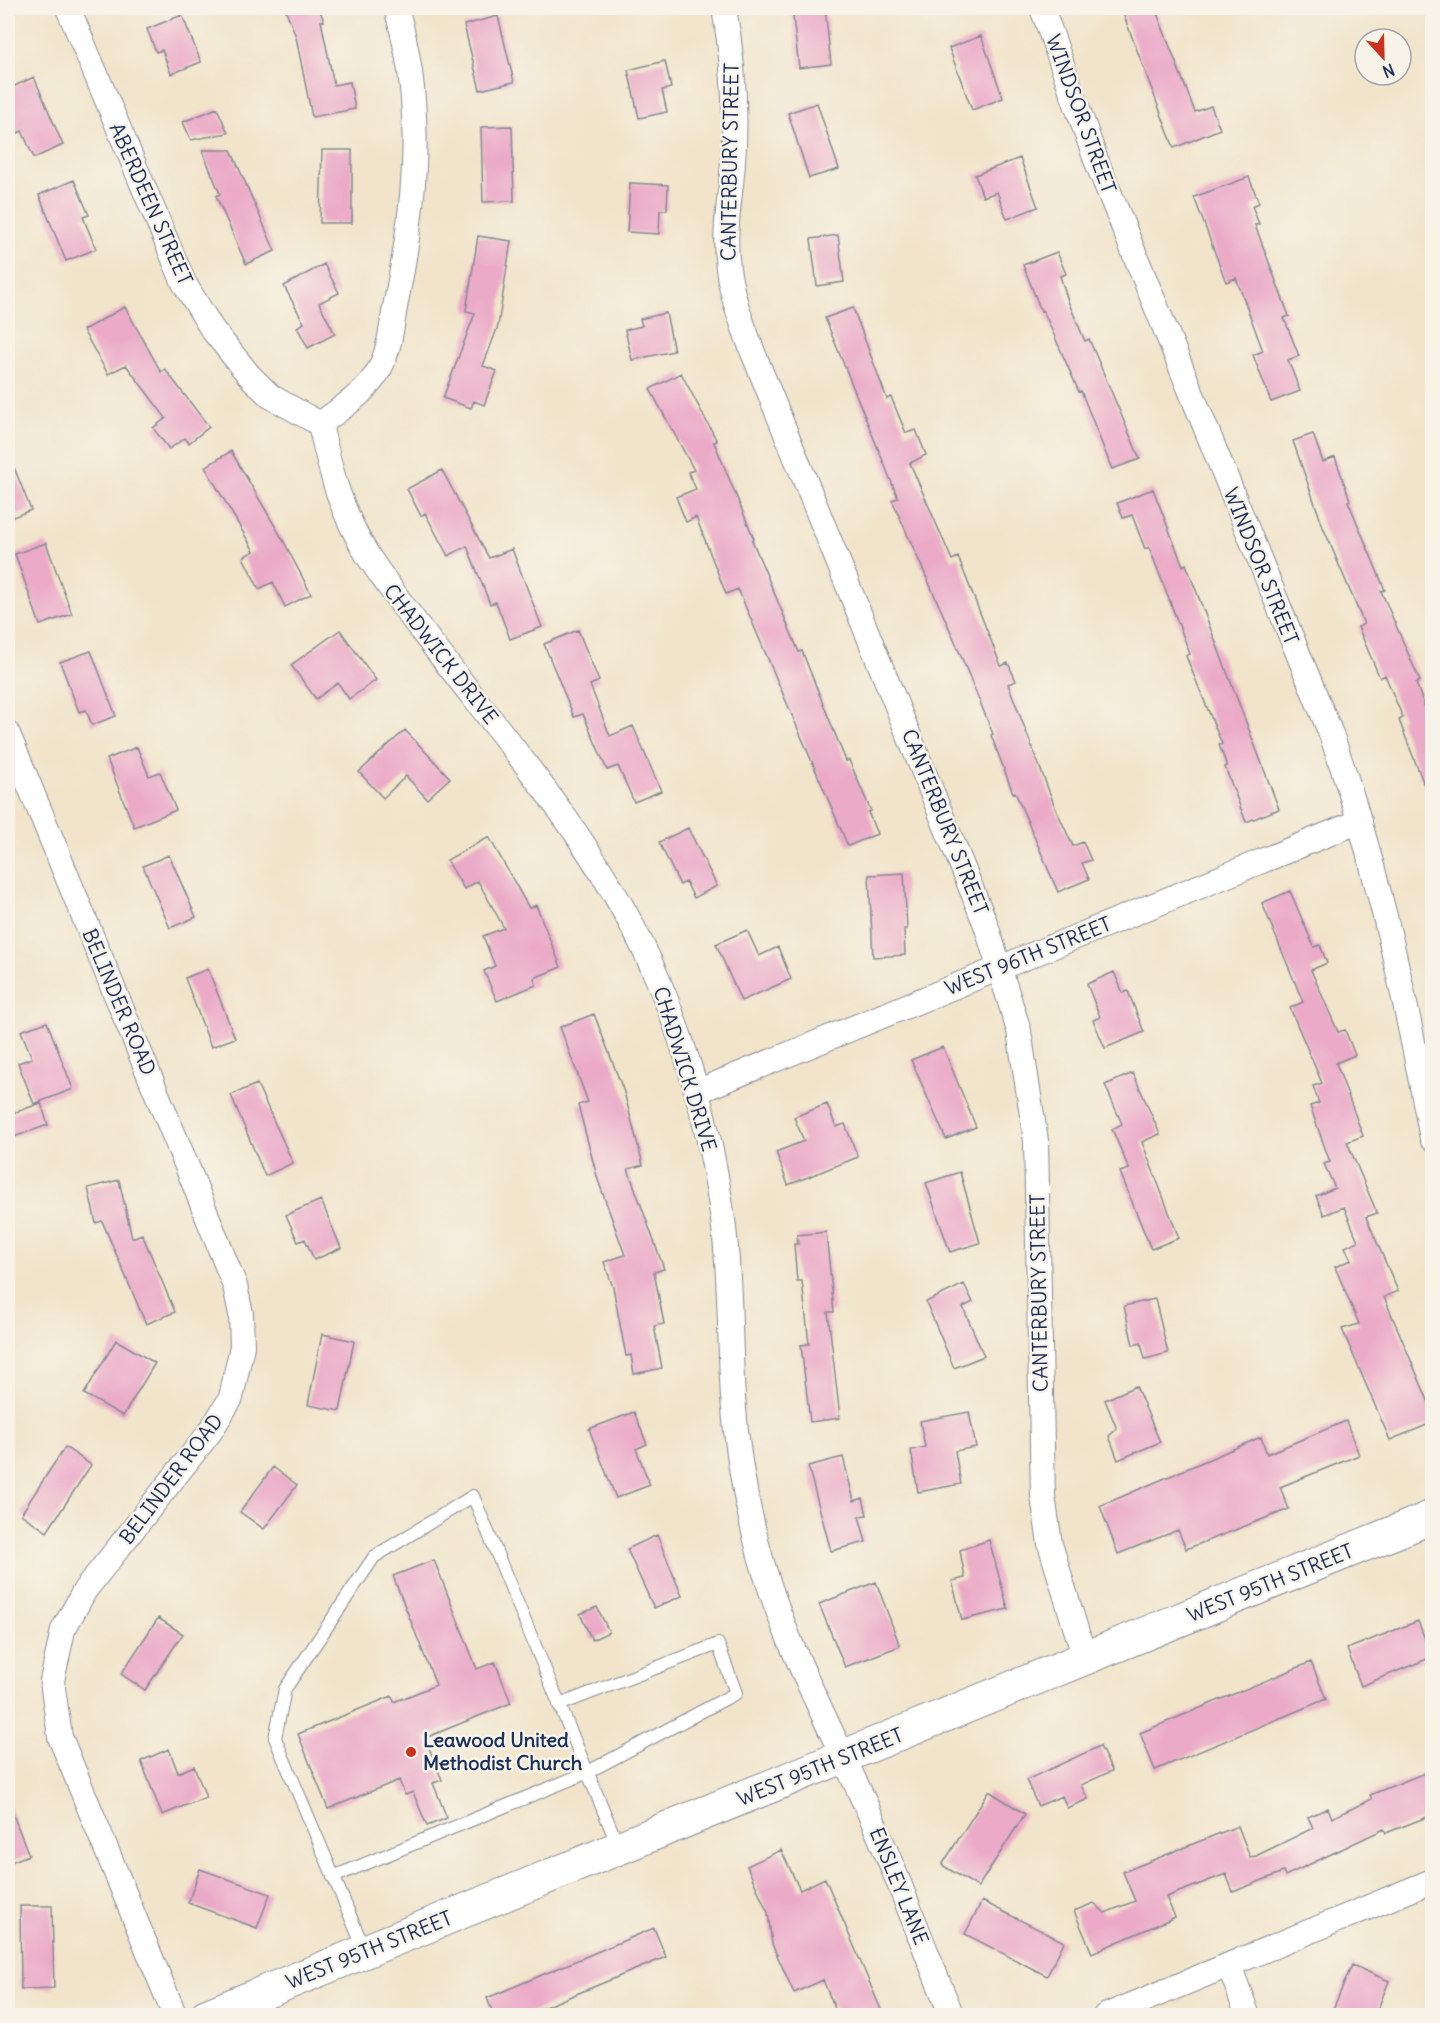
<svg xmlns="http://www.w3.org/2000/svg" width="1440" height="2023" font-family="Delius,sans-serif">
<style>
.building{fill:#ebaac7}
.lines{fill:none;stroke-linecap:round;stroke-linejoin:round}
.service-casing{stroke:#868a94;stroke-width:14}
.minor-casing{stroke:#868a94;stroke-width:26}
.primary-casing{stroke:#868a94;stroke-width:35}
.service{stroke:#fff;stroke-width:12}
.minor{stroke:#fff;stroke-width:24}
.primary{stroke:#fff;stroke-width:33}
.poi-dot{fill:#c8321e;stroke:#f7f3e8;stroke-width:2}
.labels{text-anchor:middle;stroke-width:5;stroke-linejoin:round;paint-order:stroke}
.street-label{font-size:20px;fill:#1b2f5e;stroke:#f7f3e8}
.poi-label{font-size:20px;font-weight:bold;fill:#1b2f5e;stroke:#f7f3e8;text-anchor:start}
</style>
<rect width="100%" height="100%" fill="#f7f3e8"/>
<filter id="ink" filterUnits="userSpaceOnUse"><feTurbulence type="fractalNoise" baseFrequency=".0167" numOctaves="2"/><feDisplacementMap in="SourceGraphic" scale="12" xChannelSelector="R" yChannelSelector="G"/><feConvolveMatrix kernelMatrix="1 2 1 2 8 2 1 2 1" color-interpolation-filters="sRGB"/></filter>
<filter id="wash" filterUnits="userSpaceOnUse"><feTurbulence type="fractalNoise" baseFrequency=".008" numOctaves="4" result="noise"/><feDisplacementMap in="SourceGraphic" scale="24" xChannelSelector="R" yChannelSelector="G"/><feGaussianBlur stdDeviation="1.35" result="paint"/><feColorMatrix in="noise" values="0 0 0 0 0 0 0 0 0 0 0 0 0 0 0 0 0 1.4 0 .05"/><feComposite in="paint" operator="in"/></filter>
<g filter="url(#wash)">
<rect width="100%" height="100%" fill="#f1e4ca"/>
<g id="blocks">
<path class="building" d="M285,8H319L324,21H321L334,85L350,82L355,109L312,117L296,37Z
M792,8H825L831,64L799,68Z
M1121,8H1155L1195,112L1211,106L1220,129L1174,148Z
M182,15L201,62L171,74L162,50L156,52L147,29Z
M498,16L514,82L480,90L464,25Z
M981,36L1003,98L972,110L949,48Z
M665,61L671,88L662,90L667,112L639,118L628,70Z
M34,77L63,145L34,158L22,131L8,138V118L16,114L8,89Z
M817,103L839,169L809,178L788,113Z
M217,108L228,133L191,140L183,122Z
M512,126L514,201L483,202L481,127Z
M202,150H231L275,251L246,264L216,196L220,194Z
M322,150H352V223H320Z
M1020,158L1038,207L1007,219L997,192L983,197L975,175Z
M1249,177L1259,203L1252,206L1259,224L1255,225L1289,316L1284,318L1299,356L1288,360L1300,391L1271,402L1253,355L1263,351L1236,278L1226,282L1194,197Z
M74,180L89,215L83,217L96,249L66,261L39,195Z
M630,183L668,185L667,210H660L659,234L627,232Z
M838,235L844,282L817,286L811,239Z
M478,236L511,241L498,326L483,366L497,371L484,405L474,401L471,408L443,398L475,313L466,311Z
M1057,252L1066,274L1060,276L1068,301L1085,341L1089,339L1140,459L1112,469L1081,391L1079,392L1043,310L1041,311L1023,265Z
M324,264L339,293L319,303L335,334L308,348L297,327L304,323L284,286Z
M125,307L161,372L165,369L209,427L189,443L185,438L169,449L153,428L166,418L126,365L108,374L83,330Z
M853,308L887,399L891,397L906,433L916,430L926,455L910,463L952,560L958,557L1001,666L1008,663L1016,681L1008,684L1055,807L1073,846L1083,842L1091,860L1082,863L1089,879L1058,892L1015,792L1013,793L991,735L993,734L954,639L892,500L898,498L825,318Z
M666,313L674,351L632,360L625,330L642,326L640,319Z
M681,373L717,441L714,442L754,539L752,540L799,652L802,651L846,761L849,760L871,811L868,812L877,834L848,846L738,589L726,594L696,517L686,522L676,497L696,489L688,472L694,470L650,389Z
M1313,434L1323,462L1335,457L1350,500L1348,501L1385,590L1381,591L1420,681L1416,683L1432,727V805L1399,720L1403,718L1385,675L1380,678L1358,627L1364,624L1323,527L1293,441Z
M231,451L282,538L311,594L285,607L273,582L259,589L243,557L254,551L205,467Z
M8,452L31,510L8,519Z
M442,470L489,558L512,549L542,627L510,639L496,602L490,604L467,546L448,556L425,513L421,516L407,489Z
M1153,489L1183,566L1186,564L1279,809L1246,822L1225,767L1227,766L1219,745L1222,744L1186,656L1190,654L1149,547L1145,549L1132,515L1123,518L1117,503Z
M46,543L72,614L40,625L15,554Z
M340,630L376,680L349,699L338,683L316,699L291,665Z
M578,630L599,681L590,685L610,736L633,726L661,791L634,802L618,766L607,770L583,714L574,717L544,644Z
M91,651L116,716L92,725L86,710L79,712L60,662Z
M405,730L450,778L427,799L406,776L383,798L359,772Z
M137,747L149,776L160,772L176,810L134,827L107,759Z
M688,828L717,886L694,898L686,882L680,885L659,842Z
M489,837L529,908L536,905L561,967L534,978L536,985L497,1001L484,971L495,966L483,936L504,928L478,881L464,889L447,860Z
M169,855L196,917L170,928L143,866Z
M904,873L907,929H904L905,955L873,957L869,875Z
M1290,891L1314,947L1320,945L1327,963L1311,970L1338,1032L1345,1030L1355,1055L1336,1063L1363,1136L1347,1142L1377,1213L1366,1217L1398,1291L1384,1297L1432,1410V1423L1390,1440L1342,1329L1359,1324L1335,1267L1351,1260L1345,1247L1358,1241L1344,1207L1324,1215L1316,1196L1335,1188L1324,1164L1330,1162L1310,1106L1319,1103L1313,1086L1322,1083L1290,1008L1303,1002L1262,903Z
M747,930L759,956L778,947L791,979L741,1001L716,944Z
M208,969L235,1038L211,1047L185,978Z
M1114,972L1123,993L1128,991L1144,1032L1105,1048L1093,1020L1100,1017L1087,984Z
M594,1014L624,1092L643,1165L628,1169L664,1269L654,1272L664,1324L654,1326L662,1368L634,1374L631,1355L626,1356L613,1287L604,1262L625,1255L598,1180L578,1105L588,1102L560,1027Z
M47,1022L73,1089L34,1104L18,1063L32,1058L21,1031Z
M943,1047L976,1127L946,1139L911,1060Z
M1133,1073L1160,1134L1142,1142L1179,1238L1151,1249L1120,1172L1129,1169L1112,1129L1122,1124L1105,1085Z
M257,1084L293,1163L265,1176L231,1095Z
M41,1103L48,1125L8,1139V1115Z
M827,1104L836,1127L845,1124L858,1157L788,1185L776,1152L804,1141L794,1117Z
M960,1172L980,1243L950,1252L926,1183Z
M119,1180L132,1238L142,1234L175,1312L146,1324L102,1221L96,1223L88,1188Z
M321,1200L341,1248L314,1260L305,1239L298,1242L286,1215Z
M826,1232L834,1312H828L840,1418L810,1422L801,1345L809,1344L802,1281H797L794,1244H798L797,1235Z
M964,1284L973,1302L963,1307L984,1356L954,1368L926,1302Z
M1155,1299L1168,1353L1145,1359L1141,1343L1133,1345L1124,1306Z
M322,1334L354,1341L340,1411L308,1405Z
M116,1340L155,1363L123,1416L84,1394Z
M1136,1386L1160,1442L1118,1460L1109,1436L1117,1429L1105,1400Z
M634,1412L647,1444L636,1449L650,1485L616,1498L589,1429Z
M969,1412L976,1447L955,1451L961,1484L918,1492L911,1450L925,1447L920,1421Z
M1346,1421L1359,1455L1280,1487L1289,1509L1186,1549L1178,1530L1118,1554L1100,1506L1261,1437L1267,1454Z
M65,1447L91,1465L47,1532L21,1514Z
M843,1457L854,1501L863,1498L867,1515L859,1516L866,1542L831,1551L808,1466Z
M273,1467L297,1485L264,1529L240,1512Z
M657,1535L682,1596L654,1608L627,1549Z
M989,1540L1008,1609L962,1620L952,1581L965,1578L960,1550Z
M434,1560L477,1669L495,1662L511,1703L425,1738L442,1780L433,1783L447,1818L427,1826L413,1792L405,1795L399,1780L328,1809L298,1734L392,1696L394,1702L436,1685L393,1576Z
M876,1582L900,1646L845,1667L819,1604Z
M597,1607L609,1632L592,1640L580,1614Z
M158,1618L183,1634L145,1690L121,1674Z
M1418,1621L1432,1657L1361,1686L1347,1649Z
M1311,1662L1326,1699L1155,1770L1140,1733Z
M1100,1746L1112,1771L1081,1785L1088,1799L1067,1808L1062,1796L1038,1806L1026,1780Z
M169,1749L178,1773L194,1766L206,1797L162,1815L141,1761Z
M1432,1770V1815L1386,1833L1384,1829L1285,1876L1283,1872L1233,1892L1226,1874L1166,1897L1175,1917L1092,1953L1074,1911L1094,1903L1105,1913L1135,1901L1123,1872L1238,1826L1250,1857L1256,1856L1313,1828L1308,1817L1328,1808L1332,1818L1372,1799L1370,1795Z
M989,1791L1025,1814L978,1887L942,1865Z
M8,1802L29,1855L8,1863Z
M781,1850L800,1890L825,1878L882,2012L873,2016H838L823,1980L794,1993L772,1944L768,1913L747,1866Z
M200,1869L270,1894L257,1928L188,1903Z
M982,1901L1064,1942L1047,1976L965,1934Z
M20,1906H52L54,1988L21,1989Z
M654,1928L666,1957L523,2016H494L487,1998Z
M1352,1965L1389,1981L1375,2016H1330Z"/>
</g>
</g>
<g filter="url(#ink)">
<use href="#blocks" fill-opacity="0" stroke="#868a94" stroke-width="1.5"/>
<g class="lines">
<g class="service-casing">
<path id="service" d="M333,1877L586,1773L736,1693L718,1644L559,1705
M365,1951L275,1738L285,1689L374,1557L473,1496L619,1848"/>
</g>
<g class="minor-casing">
<path id="minor" d="M68,8L184,283L212,329L249,375L270,396L320,424
M724,8C733,59 737,110 733,162C731,194 724,226 727,258C729,290 741,320 752,350L986,925L1019,1031L1036,1141L1043,1496L1050,1544L1085,1659
M1042,8L1096,160L1331,734C1378,866 1406,1002 1432,1138
M320,424C332,477 340,509 368,556C464,699 590,819 658,980C690,1056 712,1139 723,1220C731,1279 729,1338 733,1397C736,1442 743,1488 754,1532C776,1627 823,1712 863,1799C896,1870 922,1944 952,2016
M320,424C341,408 368,392 380,368C391,347 392,320 397,297C416,200 425,103 396,8
M8,734L193,1181L235,1286L241,1314L242,1346L231,1398L210,1432L85,1590L63,1630L52,1681L60,1737L175,2016
M696,1092L1360,821
M1229,1965L1248,2016
M1105,2016L1432,1881"/>
</g>
<g class="primary-casing">
<path id="primary" d="M206,2016L1432,1517"/>
</g>
<use href="#service" class="service"/>
<use href="#minor" class="minor"/>
<use href="#primary" class="primary"/>
</g>
</g>
<circle class="poi-dot" cx="411" cy="1752" r="6"/>
<g class="labels">
<g class="street-label">
<text transform="translate(1081 114) rotate(70)" y="7">WINDSOR STREET</text>
<text transform="translate(730 162) rotate(-89)" y="7">CANTERBURY STREET</text>
<text transform="translate(151 204) rotate(66)" y="7">ABERDEEN STREET</text>
<text transform="translate(1261 566) rotate(68)" y="7">WINDSOR STREET</text>
<text transform="translate(441 654) rotate(52)" y="7">CHADWICK DRIVE</text>
<text transform="translate(945 822) rotate(68)" y="7">CANTERBURY STREET</text>
<text transform="translate(1028 956) rotate(-22)" y="7">WEST 96TH STREET</text>
<text transform="translate(119 1002) rotate(67)" y="7">BELINDER ROAD</text>
<text transform="translate(685 1069) rotate(73)" y="7">CHADWICK DRIVE</text>
<text transform="translate(1039 1293) rotate(-91)" y="7">CANTERBURY STREET</text>
<text transform="translate(171 1479) rotate(-53)" y="7">BELINDER ROAD</text>
<text transform="translate(1270 1583) rotate(-22)" y="7">WEST 95TH STREET</text>
<text transform="translate(820 1767) rotate(-22)" y="7">WEST 95TH STREET</text>
<text transform="translate(899 1886) rotate(68)" y="7">ENSLEY LANE</text>
<text transform="translate(369 1950) rotate(-22)" y="7">WEST 95TH STREET</text>
</g>
<g class="poi-label">
<text x="423" y="1747">Leawood United<tspan x="423" dy="23">Methodist Church</tspan></text>
</g>
</g>
<rect width="1440" height="2023" fill="none" stroke="#f7f3e8" stroke-width="30"/>
<g transform="translate(1383 57) rotate(158)"><circle r="28" fill="#f7f3e8" stroke="#9fa5b1" stroke-width="1.5"/>
<path d="M0-4.5L10 22L0 15L-10 22Z" fill="#c8321e"/>
<text y="-9" font-size="16" font-weight="bold" text-anchor="middle" fill="#1b2f5e">N</text>
</g>
</svg>
